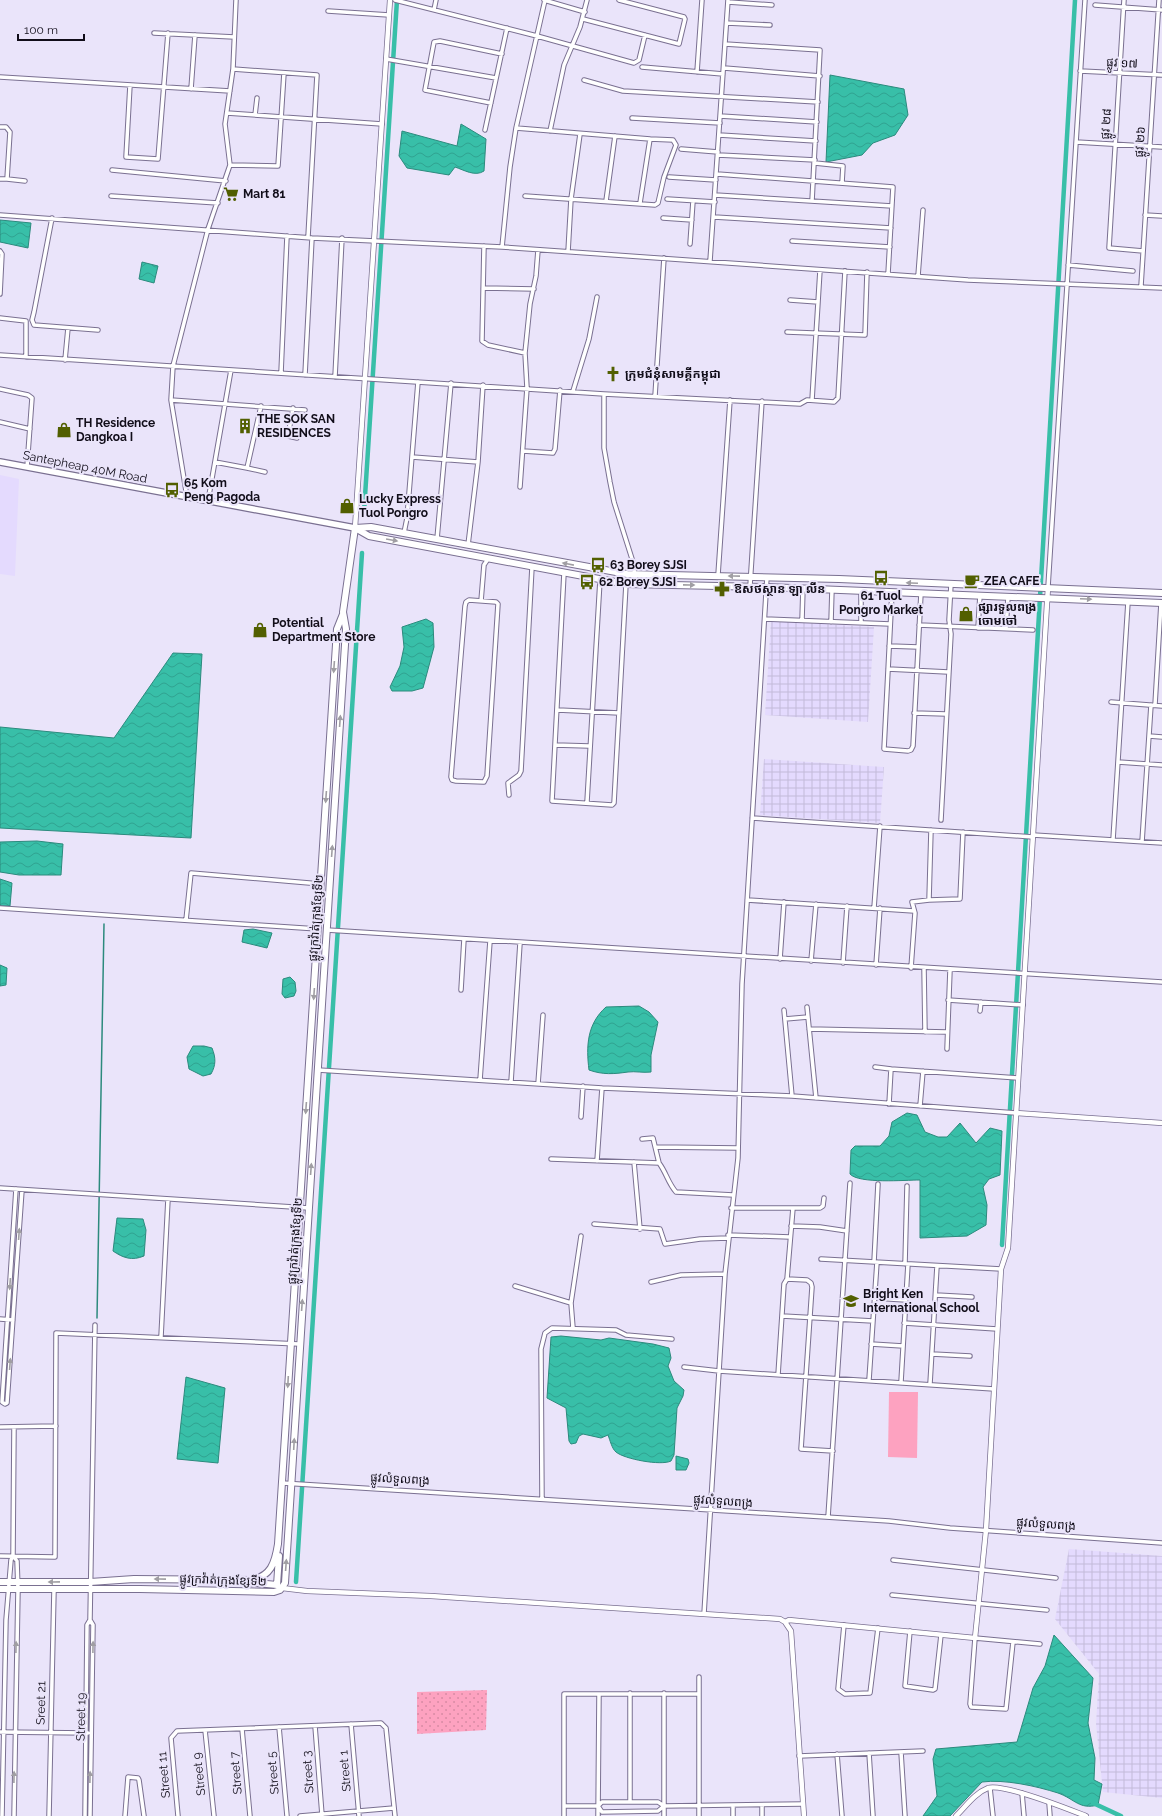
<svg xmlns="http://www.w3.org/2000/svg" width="1162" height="1816" font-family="Raleway,'Noto Sans Khmer',sans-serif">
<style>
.built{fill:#e4dafe}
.industrial{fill:url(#industrial-grid)}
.grass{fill:url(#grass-dots)}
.pitch{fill:#fda2c0}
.water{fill:url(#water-waves);stroke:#2c8a7d}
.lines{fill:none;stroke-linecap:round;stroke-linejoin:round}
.stream{stroke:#2c8a7d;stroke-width:1.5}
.canal{stroke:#38bfa8;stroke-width:4.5}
.minor-casing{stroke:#7a7091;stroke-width:5.5}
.tertiary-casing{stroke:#7a7091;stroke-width:6}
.secondary-casing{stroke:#7a7091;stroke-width:8}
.primary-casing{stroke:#7a7091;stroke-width:8}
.minor{stroke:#fff;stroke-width:3.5}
.tertiary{stroke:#fff;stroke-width:4.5}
.secondary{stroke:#fff;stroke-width:5.5}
.primary{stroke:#fff;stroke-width:6}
.oneway{fill:#a09ea3}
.labels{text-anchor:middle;stroke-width:4;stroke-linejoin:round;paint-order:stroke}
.street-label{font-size:12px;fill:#110d19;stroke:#eae4fa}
.poi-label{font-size:12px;font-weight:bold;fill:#110d19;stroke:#eae4fa;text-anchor:start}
</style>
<defs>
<pattern id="industrial-grid" width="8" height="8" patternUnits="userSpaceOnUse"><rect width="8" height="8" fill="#e4dafe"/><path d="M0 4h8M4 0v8" fill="none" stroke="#c3bad9"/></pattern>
<pattern id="grass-dots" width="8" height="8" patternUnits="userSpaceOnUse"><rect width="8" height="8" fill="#fda2c0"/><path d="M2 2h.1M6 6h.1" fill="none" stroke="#d88aa4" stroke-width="1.8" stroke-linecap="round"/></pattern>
<pattern id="water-waves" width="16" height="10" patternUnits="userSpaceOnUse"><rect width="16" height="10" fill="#38bfa8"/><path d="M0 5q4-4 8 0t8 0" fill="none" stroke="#30a390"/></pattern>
</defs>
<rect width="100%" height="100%" fill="#eae4fa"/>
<path class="built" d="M0,475L19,479L15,576L0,574Z"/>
<path class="industrial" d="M771,621L874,627L868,722L765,715Z
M764,759L884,767L880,823L760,815Z
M1069,1549L1162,1556V1798L1103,1792L1096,1724L1099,1674L1055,1619Z"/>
<path class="grass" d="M487,1690L486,1730L417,1734V1692Z"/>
<path class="pitch" d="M889,1392H918L917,1458L888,1457Z"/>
<path class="water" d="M830,75L904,89L908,115L895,135L873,143L862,155L826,162Z
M461,124L486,139L484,171C475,177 464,170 455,167L449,175L407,168L399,156L402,131L457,146Z
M0,220L31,223L28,248L0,242Z
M142,262L158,266L154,283L139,279Z
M426,619L433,623L434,647L423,688L412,691H392L390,687L400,666L404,647L402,627Z
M173,653L202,654L191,838L0,828V727L114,738Z
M37,841L63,844L61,875H19L0,872V842Z
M0,879L12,883L10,906H0Z
M253,929L272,933L267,948L242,942L244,930Z
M0,965L7,968L6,985L0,986Z
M290,977L295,982L296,991L294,996L285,998L282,994L283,979Z
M639,1006L649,1012L658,1022L651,1055V1072C643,1073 635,1071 628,1072C614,1074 603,1075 589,1070C586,1046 587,1024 606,1007Z
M193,1046H204L212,1048C216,1058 216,1065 211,1074L203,1076L189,1069L187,1057Z
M907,1113L917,1115L925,1132L938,1137H947L960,1123L976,1143L990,1128L1002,1131L1000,1175L989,1179L983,1187L987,1205L986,1225L967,1236L920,1238V1180C905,1180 859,1184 850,1174L851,1150L855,1146H880L889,1136L892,1122Z
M117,1218L143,1219L146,1230L144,1256C132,1261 123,1258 113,1251Z
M561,1336L601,1340L609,1338L653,1344L669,1348L671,1358L668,1366L674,1381L684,1390L683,1396L677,1408L674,1455L671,1461C661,1466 624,1459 616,1452C612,1449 610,1440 608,1435L601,1438L583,1434L579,1436L576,1443L571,1444L569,1441L566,1408L547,1398L551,1337Z
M186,1377L225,1388L218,1463L177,1459Z
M676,1456L688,1459L689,1463L686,1470H676Z
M1054,1635L1093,1678L1088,1723L1095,1758L1094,1780L1102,1784L1098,1805C1079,1810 1075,1799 1058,1793C1036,1786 1004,1779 982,1782L950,1816H923L937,1796L933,1759L936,1749L1017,1742L1033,1688L1045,1666Z"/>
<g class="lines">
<path class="stream" d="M97,1318L104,924"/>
<path class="canal" d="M364,512L397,0
M1002,1245L1075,0
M296,1582L362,553
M1093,1803L1121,1816"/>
<g class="minor-casing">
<path id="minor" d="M395,0L537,36L634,63L639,60L645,35
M544,0L585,12
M1124,0L1109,248L1143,251
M728,2L772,5
M1095,5L1162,10
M434,10L436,0
M328,11L389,15
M583,19L679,44L685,19L684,17L619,0
M727,23L770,25
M154,33L234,37
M725,44L820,50L812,201
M386,59L496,78
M642,67L723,74
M724,68L820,76
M233,69L317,75L308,237
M1080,71L1162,75
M697,72L702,0
M0,77L230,91
M584,80L623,91L818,102
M130,85L126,157L158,159L168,33
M191,89L195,35
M491,103L425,90L434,42L440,41L502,54
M227,113L382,124
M255,115L257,98
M720,116L817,122
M632,118L720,123
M0,127H6L10,132L7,179H0
M516,128L650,139L640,203
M485,130L507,28
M550,131L564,65L580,27L587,0
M719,135L816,141
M1076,142L1162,147
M681,149L718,152
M718,155L815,160
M815,163L843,166L842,183
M230,165L278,166L284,73
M112,170L226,181
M717,174L893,187L888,274
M669,177L716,180
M7,179L25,181
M715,195L892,206
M111,196L218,203
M525,196L655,205L658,203L664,177L676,145L673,140L650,139
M667,199L715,202
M606,201L615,136
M0,215L312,238L502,247L968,280L1162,288
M1145,215L1162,216
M714,217L891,228
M52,218L34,312L32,320L34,325L98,330
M663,218L692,220
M792,241L890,247
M690,244L693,201
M484,246L482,341L488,345L525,353
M502,247L510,167L516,128L545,0
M0,251L2,254L0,294
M568,252L571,199L580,134
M710,261L728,0
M1068,265L1133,271
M918,276L923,210
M1141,286L1159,0
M483,288L534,289
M790,300L818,302
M0,318L26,321V357
M787,332L865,335L867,272
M0,355L604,394L800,404L807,400L834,402L838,398L845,271
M65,360L68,328
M281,373L287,236
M305,375L312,238
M335,377L342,238
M0,389L28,395L32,398L27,467
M573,391L589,339L597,297
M604,394V448L610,482L614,502L633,562L636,584
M655,396L664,258
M171,400L305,410
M812,400L820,270
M0,422L30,429
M256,429L297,438
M288,436L293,408
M523,451L553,453L555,449L560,390
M412,457L478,462
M215,462L247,468L261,406
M247,468L265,472
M520,487L527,388L525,353L530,304L536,276L538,250
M187,497L171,400L173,366L208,229L230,165L225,124L233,69L236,0
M208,501L231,370
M404,533L407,518L418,382
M437,539L451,383
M468,545L478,462L483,385
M564,573L552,801L612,805L614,803L626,584
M718,575L730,400
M750,586L762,401
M1048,587L1085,0
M892,592L884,749L908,751L911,750L913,746L921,593
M469,600L496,602L498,604L487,776L484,782L456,781L452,780L451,777L465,606L466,602Z
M481,601L484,565L488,559
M765,619L890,624
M802,620L803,588
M831,622L832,589
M861,623V591
M919,625L1033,630
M978,628L980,595
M1006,629L1008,597
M889,646L918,647
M888,669L948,672
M1111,702L1162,706
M1155,705L1161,603
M558,710L619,713
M914,713L946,714
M1149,736L1162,737
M555,745L589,746
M1118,762L1162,765
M509,795L508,783L519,775L521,771L532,567
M587,802L600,580
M752,818L1033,837
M941,820L951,634L949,620L951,584
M1033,835L1162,843
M1113,840L1128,602
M1142,842L1151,705
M747,900L914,911
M929,900L931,830
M0,908L318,929
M874,908L880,826
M186,920L191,873L321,884
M327,930L1162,982
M780,959L784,902
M811,961L816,904
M843,963L847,906
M876,965L880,908
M911,968L915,913L912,902L929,900L960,899L963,832
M924,968L925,1032
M461,990L464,939
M948,1000L1023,1005
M807,1007L816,1098
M784,1010L792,1096
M980,1011L981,1002
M785,1019L808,1017
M809,1029L947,1032
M947,1049L950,970
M875,1067L891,1069
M318,1070L602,1088L792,1096L1016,1113
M480,1080L490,941
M511,1082L520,943
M538,1084L543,1015
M889,1104L891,1069L1018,1078
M920,1106L923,1071
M581,1117L583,1086
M642,1139L653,1138L659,1163
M656,1147L738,1148
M551,1159L659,1163C666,1172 668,1183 676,1192L733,1195
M597,1161L602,1088
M634,1162L640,1229
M0,1188L309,1208
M16,1189L2,1402L5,1404L7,1403L22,1190
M731,1208H820L823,1206L824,1198
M594,1224L660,1229L665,1244L700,1239L728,1238
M791,1226L820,1227L847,1231
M728,1235L790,1237
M821,1259L1001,1269
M874,1262L878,1184
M905,1264L907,1186
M787,1279L807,1280L811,1283L812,1287L801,1449L833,1451
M651,1282L681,1275L725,1274
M515,1286L571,1303
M936,1295L972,1297
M874,1298L906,1300
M782,1316L873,1321
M0,1319L13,1320
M904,1323L997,1329
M573,1328L571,1303L581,1236
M161,1337L168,1199
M871,1344L903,1346
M932,1354L970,1356
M684,1367L719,1371L994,1389
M778,1375L784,1284L787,1279L793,1208
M869,1380L877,1262
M901,1382L908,1264
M930,1384L937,1266
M0,1427L56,1426
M282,1483L889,1521L950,1528L1162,1543
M542,1499L541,1349L545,1333L552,1328L616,1330L626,1335L672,1339
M828,1517L850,1183
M0,1556L55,1557L56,1333L299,1344
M13,1556L17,1561L18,1590L14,1816
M893,1560L1056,1578
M892,1595L1047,1610
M704,1614L725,1274L738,1158L742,984L767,577
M90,1620L93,1625L90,1816
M844,1625L838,1689L845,1694L870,1693L878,1628
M910,1631L905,1686L933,1690L935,1689L941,1635
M1013,1642L1006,1709L971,1707L970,1704L975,1638L1040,1644
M630,1693V1802
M351,1724L359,1816
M315,1726L322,1815
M279,1727L287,1816
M242,1729L250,1816
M205,1730L214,1816
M0,1732L88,1733
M901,1752L905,1816
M869,1753L873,1816
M837,1754L842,1816
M799,1756L923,1751
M990,1788L993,1816
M1022,1793L1024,1816
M1049,1803L1050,1816
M564,1806H598L602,1802H658L664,1806L803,1804
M598,1806L602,1812L658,1811L664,1806
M733,1806V1816
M2,1816L6,1620L11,1560L13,1556L14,1427
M49,1816L54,1590
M85,1816L87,1625L90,1620L95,1325
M125,1816L128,1777L138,1778L139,1780L144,1816
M178,1816L171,1738L177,1731L381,1723L386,1728L395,1816
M300,1816L394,1808
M564,1816V1694H699
M598,1816L599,1694
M664,1816V1693
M699,1816V1677
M762,1816V1806"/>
</g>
<g class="tertiary-casing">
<path id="tertiary" d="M355,528L390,0
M1016,1113L1162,1123
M282,1588L307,1591L431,1596L780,1619L785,1622L791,1631L804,1816
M785,1622L789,1620L975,1638L986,1530L1001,1269L1008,1248L1048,587
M956,1816C966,1806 975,1793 988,1788C1004,1783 1068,1809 1086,1816"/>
</g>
<g class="secondary-casing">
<path id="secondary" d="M0,462L355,528"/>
</g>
<g class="primary-casing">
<path id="primary" d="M355,528L369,536L626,584L767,587L1162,603
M355,528L371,527L627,574L839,579L1162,593
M0,1582H90L134,1579L250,1580C271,1577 275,1563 278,1544L337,629L343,614
M246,1582L277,1585L279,1556
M0,1589H140L274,1592L280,1590L285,1583L346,629L343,612L355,528"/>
</g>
<use href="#minor" class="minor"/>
<use href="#tertiary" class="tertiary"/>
<use href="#secondary" class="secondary"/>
<use href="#primary" class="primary"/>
</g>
<defs><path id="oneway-solid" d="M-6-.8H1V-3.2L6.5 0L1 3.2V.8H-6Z"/></defs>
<g class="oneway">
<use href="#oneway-solid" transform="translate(392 540) rotate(10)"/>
<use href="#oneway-solid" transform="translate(568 564) rotate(-169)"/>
<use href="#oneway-solid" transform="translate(734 576) rotate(-179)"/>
<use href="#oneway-solid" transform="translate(912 583) rotate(-178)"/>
<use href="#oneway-solid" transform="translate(689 585) rotate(1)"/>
<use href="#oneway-solid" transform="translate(1086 599) rotate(3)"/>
<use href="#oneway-solid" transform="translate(334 667) rotate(94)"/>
<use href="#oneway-solid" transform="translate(340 721) rotate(-86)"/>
<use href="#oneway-solid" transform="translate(326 797) rotate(94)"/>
<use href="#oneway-solid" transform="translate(332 851) rotate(-86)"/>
<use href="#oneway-solid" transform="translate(314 994) rotate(94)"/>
<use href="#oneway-solid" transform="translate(306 1108) rotate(94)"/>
<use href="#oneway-solid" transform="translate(311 1169) rotate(-86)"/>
<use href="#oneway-solid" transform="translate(19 1234) rotate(-86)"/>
<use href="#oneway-solid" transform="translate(10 1284) rotate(94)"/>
<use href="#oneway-solid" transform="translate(302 1305) rotate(-86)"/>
<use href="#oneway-solid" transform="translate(10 1364) rotate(-86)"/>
<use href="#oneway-solid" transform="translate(288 1382) rotate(93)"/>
<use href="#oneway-solid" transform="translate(294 1444) rotate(-87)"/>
<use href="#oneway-solid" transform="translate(286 1565) rotate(-86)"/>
<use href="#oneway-solid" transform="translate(160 1579) rotate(-179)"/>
<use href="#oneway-solid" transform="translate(54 1582) rotate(179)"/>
<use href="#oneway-solid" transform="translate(16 1647) rotate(-89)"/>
<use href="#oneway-solid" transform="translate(93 1647) rotate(-89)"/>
<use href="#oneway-solid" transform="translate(14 1777) rotate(-89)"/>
<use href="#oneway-solid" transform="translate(90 1777) rotate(-89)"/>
</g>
<defs>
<g id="supermarket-bare" transform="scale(1.2)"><path d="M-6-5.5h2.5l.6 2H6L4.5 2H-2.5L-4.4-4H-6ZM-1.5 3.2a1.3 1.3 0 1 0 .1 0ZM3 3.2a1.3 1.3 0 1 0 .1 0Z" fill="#525f00" stroke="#eae4fa" stroke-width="2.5" paint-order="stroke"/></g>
<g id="church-bare" transform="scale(1.2)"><path d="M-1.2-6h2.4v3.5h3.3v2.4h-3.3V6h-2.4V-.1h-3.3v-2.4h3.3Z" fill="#525f00" stroke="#eae4fa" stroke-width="2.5" paint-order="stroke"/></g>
<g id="building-bare" transform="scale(1.2)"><path d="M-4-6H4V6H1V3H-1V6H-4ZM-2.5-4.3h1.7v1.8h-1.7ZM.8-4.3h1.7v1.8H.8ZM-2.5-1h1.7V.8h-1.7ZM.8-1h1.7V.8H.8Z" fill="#525f00" stroke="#eae4fa" stroke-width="2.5" paint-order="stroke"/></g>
<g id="shop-bare" transform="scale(1.2)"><path d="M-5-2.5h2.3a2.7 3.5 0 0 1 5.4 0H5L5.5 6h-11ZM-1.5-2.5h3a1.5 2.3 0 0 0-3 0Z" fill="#525f00" stroke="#eae4fa" stroke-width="2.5" paint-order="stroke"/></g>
<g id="bus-bare" transform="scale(1.2)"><path d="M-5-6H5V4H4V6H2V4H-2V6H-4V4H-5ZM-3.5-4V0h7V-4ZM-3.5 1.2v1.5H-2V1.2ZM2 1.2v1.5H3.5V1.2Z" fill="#525f00" stroke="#eae4fa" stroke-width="2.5" paint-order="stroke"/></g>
<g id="cafe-bare" transform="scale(1.2)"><path d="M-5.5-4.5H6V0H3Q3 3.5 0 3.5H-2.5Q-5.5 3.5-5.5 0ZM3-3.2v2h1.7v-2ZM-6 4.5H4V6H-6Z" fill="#525f00" stroke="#eae4fa" stroke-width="2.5" paint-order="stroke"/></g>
<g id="pharmacy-bare" transform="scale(1.2)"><path d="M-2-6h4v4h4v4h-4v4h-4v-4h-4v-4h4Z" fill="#525f00" stroke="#eae4fa" stroke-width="2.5" paint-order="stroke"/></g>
<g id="school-bare" transform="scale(1.2)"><path d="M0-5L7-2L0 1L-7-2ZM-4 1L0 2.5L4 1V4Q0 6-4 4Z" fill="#525f00" stroke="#eae4fa" stroke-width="2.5" paint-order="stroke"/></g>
</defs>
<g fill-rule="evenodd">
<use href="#supermarket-bare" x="231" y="194"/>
<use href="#church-bare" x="613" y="374"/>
<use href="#building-bare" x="245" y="426"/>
<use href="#shop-bare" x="64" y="430"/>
<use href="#bus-bare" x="172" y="490"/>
<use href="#shop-bare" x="347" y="506"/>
<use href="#bus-bare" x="598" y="565"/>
<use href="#bus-bare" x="881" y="578"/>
<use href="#cafe-bare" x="972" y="581"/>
<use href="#bus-bare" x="587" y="582"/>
<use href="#pharmacy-bare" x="722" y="589"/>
<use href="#shop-bare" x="966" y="614"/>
<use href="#shop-bare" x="260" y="630"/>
<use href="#school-bare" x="851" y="1301"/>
</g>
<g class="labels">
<g class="street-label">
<text transform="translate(1122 63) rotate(3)" y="4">ផ្លូវ ១៧</text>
<text transform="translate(1106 124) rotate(-86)" y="4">ផ្លូវ ២៨</text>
<text transform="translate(1140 142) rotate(-86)" y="4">ផ្លូវ ២៦</text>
<text transform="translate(85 467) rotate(11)" y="4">Santepheap 40M Road</text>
<text transform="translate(316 918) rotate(-86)" y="4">ផ្លូវក្រវ៉ាត់ក្រុងខ្សែទី២</text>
<text transform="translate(295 1241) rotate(-86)" y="4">ផ្លូវក្រវ៉ាត់ក្រុងខ្សែទី២</text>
<text transform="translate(400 1479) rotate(3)" y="4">ផ្លូវលំទួលពង្រ</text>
<text transform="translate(723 1501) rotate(4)" y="4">ផ្លូវលំទួលពង្រ</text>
<text transform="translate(1046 1524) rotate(4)" y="4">ផ្លូវលំទួលពង្រ</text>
<text transform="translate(223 1580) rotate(2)" y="4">ផ្លូវក្រវ៉ាត់ក្រុងខ្សែទី២</text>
<text transform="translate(41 1703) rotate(-89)" y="4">Sreet 21</text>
<text transform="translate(81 1717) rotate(-89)" y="4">Street 19</text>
<text transform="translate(345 1771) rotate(-95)" y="4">Street 1</text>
<text transform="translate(308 1772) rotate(-94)" y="4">Street 3</text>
<text transform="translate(236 1773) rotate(-95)" y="4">Street 7</text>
<text transform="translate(273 1773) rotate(-95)" y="4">Street 5</text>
<text transform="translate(199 1774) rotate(-96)" y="4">Street 9</text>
<text transform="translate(164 1775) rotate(-95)" y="4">Street 11</text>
</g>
<g class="poi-label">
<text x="243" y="198">Mart 81</text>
<text x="625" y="378">ក្រុមជំនុំសាមគ្គីកម្ពុជា</text>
<text x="257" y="423">THE SOK SAN<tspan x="257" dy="14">RESIDENCES</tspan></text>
<text x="76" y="427">TH Residence<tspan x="76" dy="14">Dangkoa I</tspan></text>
<text x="184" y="487">65 Kom<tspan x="184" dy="14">Peng Pagoda</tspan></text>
<text x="359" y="503">Lucky Express<tspan x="359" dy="14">Tuol Pongro</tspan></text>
<text x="610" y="569">63 Borey SJSI</text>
<text x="984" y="585">ZEA CAFE</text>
<text x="599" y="586">62 Borey SJSI</text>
<text x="734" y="593">ឱសថស្ថាន ឡា លីន</text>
<text x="881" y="600" text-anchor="middle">61 Tuol<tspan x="881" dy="14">Pongro Market</tspan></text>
<text x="978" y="611">ផ្សារទួលពង្រ<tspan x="978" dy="14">ចោមចៅ</tspan></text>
<text x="272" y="627">Potential<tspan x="272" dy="14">Department Store</tspan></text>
<text x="863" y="1298">Bright Ken<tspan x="863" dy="14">International School</tspan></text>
</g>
</g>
<path d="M18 34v6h66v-6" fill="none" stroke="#110d19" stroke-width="2"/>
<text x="24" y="34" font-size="12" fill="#110d19" stroke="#eae4fa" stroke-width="3" paint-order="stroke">100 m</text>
</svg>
